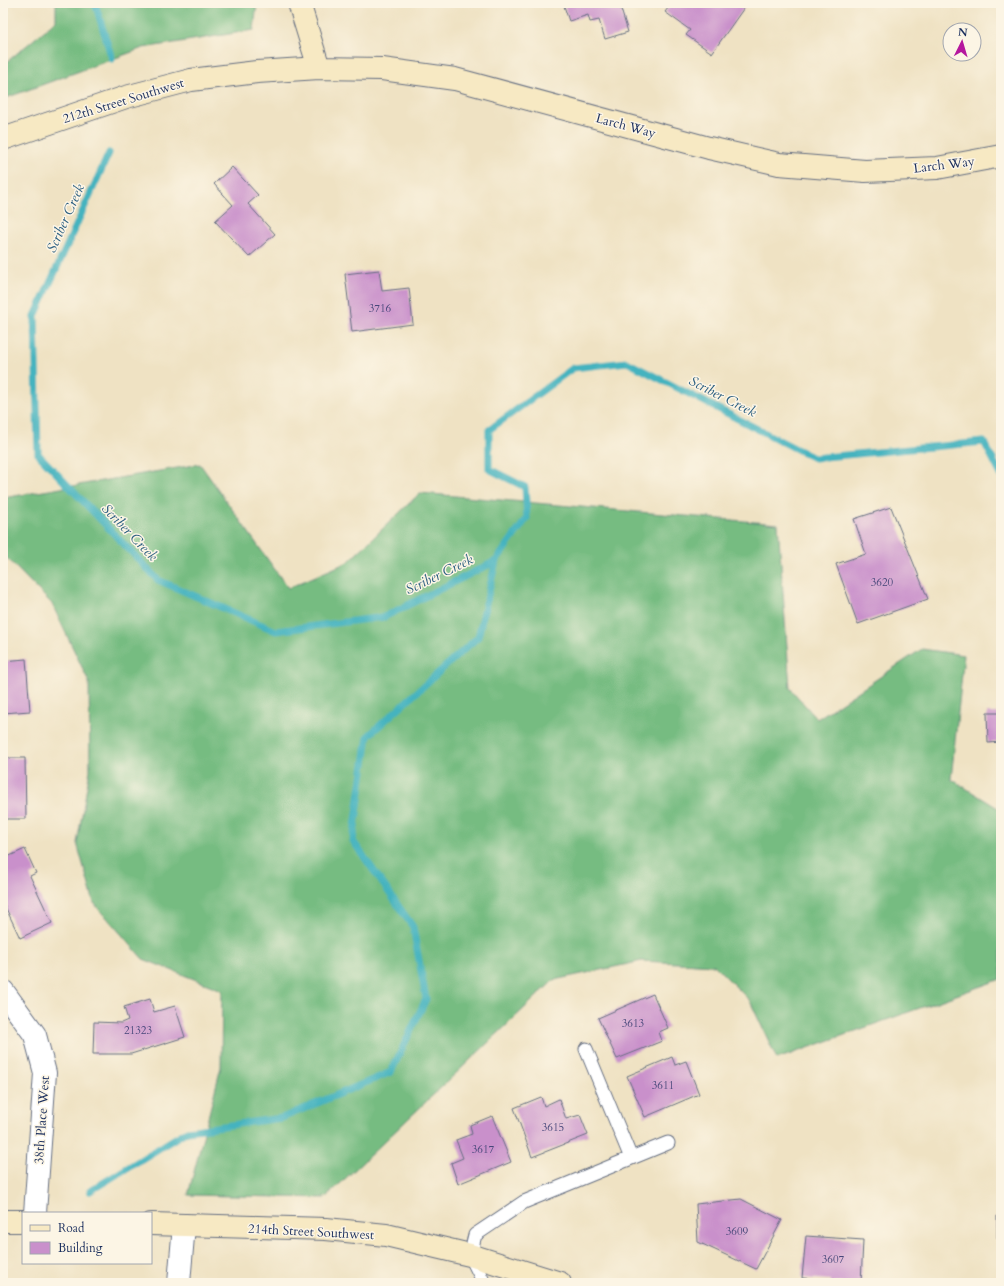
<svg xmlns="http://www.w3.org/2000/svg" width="1004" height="1286" font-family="Cardo,serif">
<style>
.forest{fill:#76bc81;stroke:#487670}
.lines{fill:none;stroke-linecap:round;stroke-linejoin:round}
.stream{stroke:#44b3bf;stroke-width:7}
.building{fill:#c990cb}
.lane-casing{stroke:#656e81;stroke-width:15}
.street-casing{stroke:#656e81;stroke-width:24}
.secondary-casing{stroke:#656e81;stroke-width:24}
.lane{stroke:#fff;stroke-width:13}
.street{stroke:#fff;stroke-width:22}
.secondary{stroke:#f7e9c3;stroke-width:22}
.labels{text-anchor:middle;stroke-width:3;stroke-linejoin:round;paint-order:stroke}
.number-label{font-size:11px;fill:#464779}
.street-label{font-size:13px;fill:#1b2f5e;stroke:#fcf5e5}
.water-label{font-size:14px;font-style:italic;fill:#295d80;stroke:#fcf5e5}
</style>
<rect width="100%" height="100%" fill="#fcf5e5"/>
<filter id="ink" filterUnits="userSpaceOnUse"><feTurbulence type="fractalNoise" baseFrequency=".025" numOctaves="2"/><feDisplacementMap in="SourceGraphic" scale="8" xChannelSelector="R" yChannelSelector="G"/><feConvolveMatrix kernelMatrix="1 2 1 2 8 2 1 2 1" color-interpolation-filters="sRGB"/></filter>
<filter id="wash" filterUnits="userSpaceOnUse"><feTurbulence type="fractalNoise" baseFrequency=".012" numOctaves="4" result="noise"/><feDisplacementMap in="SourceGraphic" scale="16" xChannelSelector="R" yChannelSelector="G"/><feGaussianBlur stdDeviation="0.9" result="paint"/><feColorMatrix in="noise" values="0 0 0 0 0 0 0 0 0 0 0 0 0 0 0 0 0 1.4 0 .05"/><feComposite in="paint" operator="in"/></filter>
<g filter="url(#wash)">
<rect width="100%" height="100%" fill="#efe2c3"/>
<path class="forest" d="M56,3H257L254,30L143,48L3,99V65L56,21Z
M200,464L288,588L348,562L420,493L778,524L790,688L817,719L922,649L964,655L951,779L1001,810V979L777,1059L750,1001L714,965L642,961L554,980L325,1198L188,1195L221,1067L222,990L143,959L94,903L77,843L90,770L89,682L52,604L3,554V498Z"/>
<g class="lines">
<path class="stream" d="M95,3L112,59
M109,153L35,316L38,454L158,580L276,631L384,617L496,561L527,518L525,487L489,469V430L573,368L627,362L814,458L984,442L1001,475
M90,1191L187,1131L282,1118L391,1072L426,999L413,927L353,841L368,736L478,637L496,561"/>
</g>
<g id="blocks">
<path class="building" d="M563,3H619L628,32L605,39L599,20L590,22L588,15L569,21Z
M672,3H742L746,5L712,53L686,35L690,30L665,12Z
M232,167L258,195L248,204L275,234L249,257L215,221L233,205L214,184Z
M379,270L382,291L409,288L413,324L352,332L345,274Z
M891,507L928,599L858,624L836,564L866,554L854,519Z
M26,659L30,711L3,713V661Z
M987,713H1001V742L988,743Z
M3,758H25L26,819H3Z
M25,849L36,873L30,876L52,923L20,938L3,902V859Z
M653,994L668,1028L659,1032L662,1041L617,1059L598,1018Z
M150,999L154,1012L175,1006L185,1037L131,1054H93L94,1022L121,1023L128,1020L124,1007Z
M672,1057L675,1065L686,1061L699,1094L645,1117L627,1076Z
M541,1097L544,1106L559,1099L566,1119L580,1115L588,1135L532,1157L514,1108Z
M492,1116L511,1162L458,1184L451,1163L463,1158L456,1140L472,1134L470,1125Z
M741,1199L782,1220L756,1269L698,1242L696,1204Z
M997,1216H1001V1239H997Z
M806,1236L863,1240L861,1283H830V1280L802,1278Z"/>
</g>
</g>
<g filter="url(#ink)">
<use href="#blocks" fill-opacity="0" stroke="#656e81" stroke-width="1"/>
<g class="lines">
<g class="lane-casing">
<path id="lane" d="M586,1049L631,1158
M484,1283L470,1255L475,1235L524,1202L668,1143"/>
</g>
<g class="street-casing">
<path id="street" d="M3,991L35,1035L45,1073L35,1213
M179,1283L184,1225"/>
</g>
<g class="secondary-casing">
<path id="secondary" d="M299,3L319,68
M3,139L126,97L191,80L257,72L319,68L382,69L455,79L709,148L779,164L865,171L937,168L1001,156
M3,1221H23
M151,1224L326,1229L386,1235L470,1255L560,1283"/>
</g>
<use href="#lane" class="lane"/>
<use href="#street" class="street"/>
<use href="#secondary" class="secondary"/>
</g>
</g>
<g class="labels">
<g class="number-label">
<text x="380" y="312">3716</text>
<text x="882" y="586">3620</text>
<text x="633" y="1027">3613</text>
<text x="138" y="1034">21323</text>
<text x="663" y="1089">3611</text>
<text x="553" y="1131">3615</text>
<text x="483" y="1153">3617</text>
<text x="737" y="1235">3609</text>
<text x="833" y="1263">3607</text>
</g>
<g class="street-label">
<text transform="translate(123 100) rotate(-17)" y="5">212th Street Southwest</text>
<text transform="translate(626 125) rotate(15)" y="5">Larch Way</text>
<text transform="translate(944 164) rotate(-7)" y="5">Larch Way</text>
<text transform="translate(41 1120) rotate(-86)" y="5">38th Place West</text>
<text transform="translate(311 1231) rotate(3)" y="5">214th Street Southwest</text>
</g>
<g class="water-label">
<text transform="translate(65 218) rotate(-66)" y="5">Scriber Creek</text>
<text transform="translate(723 396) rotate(27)" y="5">Scriber Creek</text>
<text transform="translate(130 532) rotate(46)" y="5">Scriber Creek</text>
<text transform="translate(439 574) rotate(-26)" y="5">Scriber Creek</text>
</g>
</g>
<rect width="1004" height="1286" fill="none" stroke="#fcf5e5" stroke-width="16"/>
<rect x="22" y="1212" width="130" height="52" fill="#fcf5e5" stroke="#a2a6af"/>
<rect x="30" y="1225" width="20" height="6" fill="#f7e9c3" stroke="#a2a6af"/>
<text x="58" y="1232" font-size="12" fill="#1b2f5e">Road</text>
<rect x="30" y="1242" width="20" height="12" fill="#c990cb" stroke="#a2a6af"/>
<text x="58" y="1252" font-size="12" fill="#1b2f5e">Building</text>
<g transform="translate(962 42) rotate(5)"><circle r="19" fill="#fcf5e5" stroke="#a2a6af"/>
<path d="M0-3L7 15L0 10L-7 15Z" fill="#b5179e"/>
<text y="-6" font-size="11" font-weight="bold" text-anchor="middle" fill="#1b2f5e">N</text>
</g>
</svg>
